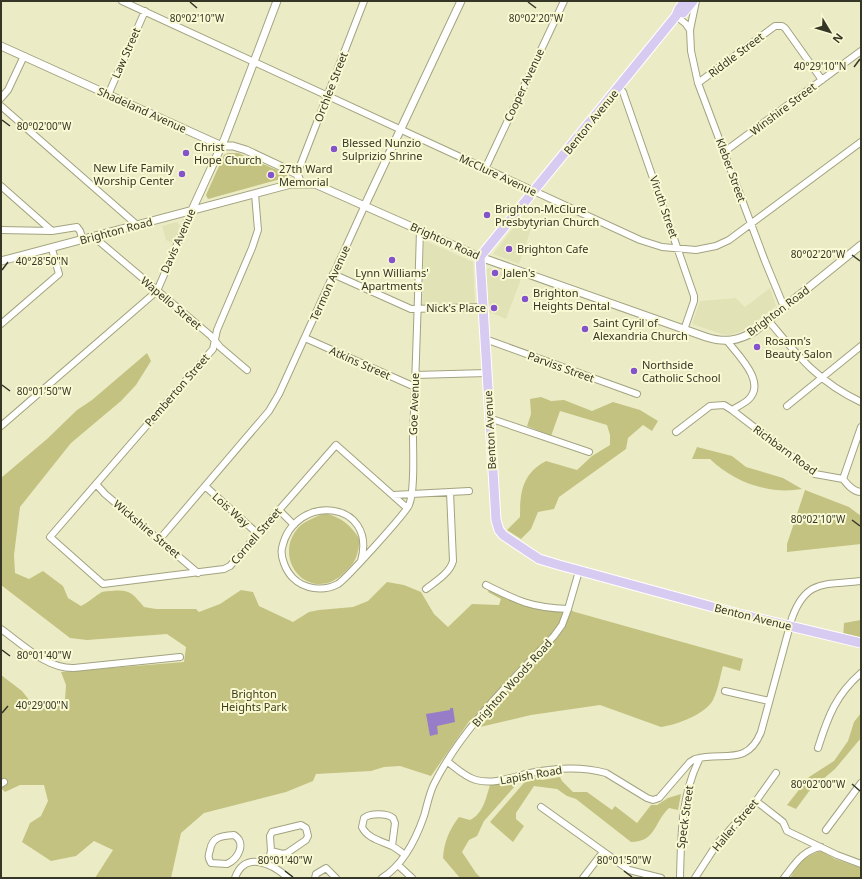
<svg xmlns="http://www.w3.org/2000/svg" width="862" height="879" font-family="'Noto Sans',sans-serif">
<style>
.built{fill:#e1e2b5}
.green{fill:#c3c281}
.water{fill:#977cc8}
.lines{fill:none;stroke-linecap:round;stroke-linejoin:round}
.minor-casing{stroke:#a3a380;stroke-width:8}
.tertiary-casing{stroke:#a3a380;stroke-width:9}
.primary-casing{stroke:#fff;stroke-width:11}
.minor{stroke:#fff;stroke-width:6}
.tertiary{stroke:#fff;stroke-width:7}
.primary{stroke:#d8cbf1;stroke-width:9}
.ticks{fill:none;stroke:#363627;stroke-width:1.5}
.poi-dot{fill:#8452ca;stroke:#f9f9d3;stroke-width:1.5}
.labels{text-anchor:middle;stroke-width:4;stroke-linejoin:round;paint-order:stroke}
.street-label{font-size:11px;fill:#363627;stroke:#f9f9d3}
.poi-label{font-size:11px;fill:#363627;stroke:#f9f9d3;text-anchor:start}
.park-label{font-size:11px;fill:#3d3c15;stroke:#f9f9d3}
.ticks-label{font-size:10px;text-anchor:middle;fill:#363627;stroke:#f9f9d3;stroke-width:4;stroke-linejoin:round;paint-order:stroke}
</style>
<rect width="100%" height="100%" fill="#ebecc6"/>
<path class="built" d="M177,222L180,226L173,243L166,240L162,226Z
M518,222L531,229L519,264L493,254Z
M424,240L473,262L475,303L422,307Z
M489,268L521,279L506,319L489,312L486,270Z
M770,288L776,306L752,325L742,331L730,335L721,334L692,324L700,301L736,298L745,307Z"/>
<path class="green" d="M228,153H238L286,174L288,177L208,199L206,195L224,155Z
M147,353L151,361L136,385L121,401L71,443L20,507L14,555L15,573L29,579L43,571L63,586L68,598L81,606C89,602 95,596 102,592C105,591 109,591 112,591C130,589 133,594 144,607L156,609H196L199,612L220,604L241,590L253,592L259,606L293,622L309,612L319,610L353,607L368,601L387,582L404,585L421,592L434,614L448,627L472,604L499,605L501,599L488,592L492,584L527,603L563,607L575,612L743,659L740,671L723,666C720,677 718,690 713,700C706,714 676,725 661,727L600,705L531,715L480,727L470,720L431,776L400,766L384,767L371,771L316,774L313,781L286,792L204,813L181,833L171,878H95L113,850L94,841L76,856L51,861L22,842L30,823L41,816L48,801L44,785H20L5,792L1,788V675L22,691L30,701L55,706L65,700L66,685L61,672L184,662L186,647L167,634L87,640L70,638L1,585V478L47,439L77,410L92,400Z
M541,397L551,401L564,400L592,411L613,402L640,410L658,421L652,431L643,425L628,438L626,449L559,497L554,509L538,512L531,529L521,539L507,530L520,517C520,492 522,474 546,461L577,470L592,456L610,445V435L607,425L560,411L551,436L527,426L531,414L530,399Z
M697,447L732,456L746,467L783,478L802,489C769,495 734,482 710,459H692Z
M805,490L849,507L861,516V544L787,552V544Z
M325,513C342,518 351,525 360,540C357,558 356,562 343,574C310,604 271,560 298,528C304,521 316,517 325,513Z
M861,620V643L843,639L844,623Z
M861,713V738L835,769L810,790L796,809L787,805L809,777L834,761L848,741L854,722Z
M530,776L542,780L560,777L562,781L573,792H587L612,810L615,806L637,823L651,805H657L668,798L681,794L678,810L669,808C654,822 656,842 631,842L576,799L567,796L557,789L534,786L516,813V819L524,826L513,842L490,822Z
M523,777L484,821L477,836L469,840L462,852L476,873L481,878H460L443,858C444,842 449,830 459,817L470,820C483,814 486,798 490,785Z
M821,851L835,859L861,868V878H790C800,862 803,857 821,851Z"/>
<path class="water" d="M450,708H453L455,722L437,726L438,734L430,736L426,714L450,710Z"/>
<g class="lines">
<g class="minor-casing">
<path id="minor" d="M122,1L640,240L662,247L696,250L716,246L729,240L861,142
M696,1L690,30L691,51L698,83L765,261L784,307
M676,16L686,24L690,30
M698,83L775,26H782L785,28L822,80
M619,87L623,92L694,296V301L684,330
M108,95L145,11
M1,98L8,90L24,56
M1,106L137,225
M724,152L861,51
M485,169L564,1
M297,174L364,1
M1,186L52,231L77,227L80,231L83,240
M255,194L258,230L252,248L217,330L213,349L50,537L103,584L224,569L230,566L336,445L407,508
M1,230L52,231
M94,237L211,336L220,347L247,370
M333,274L411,309L483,307
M768,320C798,356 818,382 861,402
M1,324L59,274L52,249
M305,338L415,387
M485,339L637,394
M415,375L487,373
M787,406L861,346
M732,410L815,474L843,479
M489,418L589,452
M1,426L157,291L192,210
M861,427L843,479C847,484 853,492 861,492
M676,432L710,406L724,405L732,410C737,407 743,404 748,400C767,383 739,356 728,342
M96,484L105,494L198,573
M205,486L258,534
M393,495L469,491
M279,510L294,525
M159,540L269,411L279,394L365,205
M361,561C378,500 294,492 282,548C280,557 286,571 293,578C304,589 323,592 338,584C346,579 405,514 409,505C415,491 413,453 413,436C416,367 418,299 420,230
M486,585C518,601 532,608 568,609
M426,589C435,582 450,573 453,561L450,492
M1,629C22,644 47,669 74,668L180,657
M725,691L769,701
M818,748C828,716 836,695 861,673
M448,762C456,768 465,777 476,780C494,785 512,777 530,773C554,768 581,766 606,773L647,798L653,800L659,798L690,762L695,759C723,751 747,767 761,732L792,618C806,579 825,585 861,581
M1,784L4,782
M756,801L783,822L787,831L837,855L861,864
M541,807L629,870L661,878
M826,830L861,783
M234,835C247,843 238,859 227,864L211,863C208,858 208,856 210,850C212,837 221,836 234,835Z
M392,846L395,823L393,818C387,813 370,813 364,818L362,827C367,838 381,841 392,846C396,848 401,852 405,855
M268,864L271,851L270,836L272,832L301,825L306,828L308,836L306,840L287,853L283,854L271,851
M398,865L412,878
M235,878C245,850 273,864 288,878
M315,878L316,874L326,868L336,878
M382,878C403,865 416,839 424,816C427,806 429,794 434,784C462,728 511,682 554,636L562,625L568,609L579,571
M583,878L603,852
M680,878C681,837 681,794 700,758
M695,878L717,844L756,801L776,773
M784,878C795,864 803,850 821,847"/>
</g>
<g class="tertiary-casing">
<path id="tertiary" d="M1,46L222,146H233L246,150L297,174L301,183
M365,205L461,1
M192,210L225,138L277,1
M1,261L291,184H315L480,257L706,337C725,343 738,341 755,331L861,245"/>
</g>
<g class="primary-casing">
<path id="primary" d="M685,1L679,9L676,16L480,257L496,520L499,530L503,535L539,559L559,565L735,613L861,643
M683,13L693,1"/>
</g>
<use href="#minor" class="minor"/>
<use href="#tertiary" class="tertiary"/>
<use href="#primary" class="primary"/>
</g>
<path class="ticks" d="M190,2L197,8M528,2L536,8M854,67L860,59M2,120L10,126M852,255L860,261M2,270L8,262M2,385L10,391M852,520L860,526M2,650L10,656M2,713L8,706M852,784L860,791M285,871L293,877M624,871L632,877"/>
<g class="poi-dot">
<circle cx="334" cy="149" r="4"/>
<circle cx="186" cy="153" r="4"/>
<circle cx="182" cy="174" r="4"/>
<circle cx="271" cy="175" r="4"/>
<circle cx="487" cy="215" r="4"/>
<circle cx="509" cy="249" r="4"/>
<circle cx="392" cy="260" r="4"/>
<circle cx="495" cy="273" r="4"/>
<circle cx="525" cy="299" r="4"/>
<circle cx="494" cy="308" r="4"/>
<circle cx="585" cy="329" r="4"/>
<circle cx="757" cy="347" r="4"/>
<circle cx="634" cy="371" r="4"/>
</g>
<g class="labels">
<g class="street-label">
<text transform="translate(126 53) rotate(-66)" y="4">Law Street</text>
<text transform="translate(736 55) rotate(-37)" y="4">Riddle Street</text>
<text transform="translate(524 85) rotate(-65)" y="4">Cooper Avenue</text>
<text transform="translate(331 87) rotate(-69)" y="4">Orchlee Street</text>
<text transform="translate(783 109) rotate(-37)" y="4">Winshire Street</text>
<text transform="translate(142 110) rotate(24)" y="4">Shadeland Avenue</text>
<text transform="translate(591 122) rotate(-51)" y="4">Benton Avenue</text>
<text transform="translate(731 170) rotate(70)" y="4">Kleber Street</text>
<text transform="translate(498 175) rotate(25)" y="4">McClure Avenue</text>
<text transform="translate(664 207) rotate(71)" y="4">Viruth Street</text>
<text transform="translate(116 231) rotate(-15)" y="4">Brighton Road</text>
<text transform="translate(178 241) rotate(-66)" y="4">Davis Avenue</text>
<text transform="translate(445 241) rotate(24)" y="4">Brighton Road</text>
<text transform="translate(330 283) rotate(-66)" y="4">Termon Avenue</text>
<text transform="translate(171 303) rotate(40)" y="4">Wapello Street</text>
<text transform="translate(778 311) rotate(-37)" y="4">Brighton Road</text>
<text transform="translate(360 363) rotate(24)" y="4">Atkins Street</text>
<text transform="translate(561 367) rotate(20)" y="4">Parviss Street</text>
<text transform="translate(177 390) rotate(-49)" y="4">Pemberton Street</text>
<text transform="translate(414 404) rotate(-88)" y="4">Goe Avenue</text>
<text transform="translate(490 430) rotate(-93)" y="4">Benton Avenue</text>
<text transform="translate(785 450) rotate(36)" y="4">Richbarn Road</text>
<text transform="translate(231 510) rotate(42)" y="4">Lois Way</text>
<text transform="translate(147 529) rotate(40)" y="4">Wickshire Street</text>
<text transform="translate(256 536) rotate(-49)" y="4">Cornell Street</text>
<text transform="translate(753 617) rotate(14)" y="4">Benton Avenue</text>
<text transform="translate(512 683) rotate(-48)" y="4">Brighton Woods Road</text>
<text transform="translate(531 775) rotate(-10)" y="4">Lapish Road</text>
<text transform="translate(685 817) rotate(-82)" y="4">Speck Street</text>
<text transform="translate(735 825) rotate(-50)" y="4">Haller Street</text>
</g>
<g class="poi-label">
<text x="342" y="147">Blessed Nunzio<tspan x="342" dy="13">Sulprizio Shrine</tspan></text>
<text x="194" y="151">Christ<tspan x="194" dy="13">Hope Church</tspan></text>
<text x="174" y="172" text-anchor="end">New Life Family<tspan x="174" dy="13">Worship Center</tspan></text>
<text x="279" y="173">27th Ward<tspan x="279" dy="13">Memorial</tspan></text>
<text x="495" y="213">Brighton-McClure<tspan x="495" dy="13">Presbytyrian Church</tspan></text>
<text x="517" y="253">Brighton Cafe</text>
<text x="392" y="277" text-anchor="middle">Lynn Williams'<tspan x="392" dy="13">Apartments</tspan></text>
<text x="503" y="277">Jalen's</text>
<text x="533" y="297">Brighton<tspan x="533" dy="13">Heights Dental</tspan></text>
<text x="486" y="312" text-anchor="end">Nick's Place</text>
<text x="593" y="327">Saint Cyril of<tspan x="593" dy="13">Alexandria Church</tspan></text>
<text x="765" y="345">Rosann's<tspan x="765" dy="13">Beauty Salon</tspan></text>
<text x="642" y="369">Northside<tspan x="642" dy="13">Catholic School</tspan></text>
</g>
<g class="park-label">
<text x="254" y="698">Brighton<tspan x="254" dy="13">Heights Park</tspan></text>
</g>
</g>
<g class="ticks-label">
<text x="197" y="22">80°02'10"W</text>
<text x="536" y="22">80°02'20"W</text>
<text x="820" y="70">40°29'10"N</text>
<text x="44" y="130">80°02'00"W</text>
<text x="818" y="258">80°02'20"W</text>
<text x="42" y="265">40°28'50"N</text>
<text x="44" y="395">80°01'50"W</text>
<text x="818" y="523">80°02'10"W</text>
<text x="44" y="659">80°01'40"W</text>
<text x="42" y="709">40°29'00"N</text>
<text x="818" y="788">80°02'00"W</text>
<text x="285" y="864">80°01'40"W</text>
<text x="624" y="864">80°01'50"W</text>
</g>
<rect width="862" height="879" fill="none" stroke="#363627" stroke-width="4"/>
<g transform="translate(830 32) rotate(128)" stroke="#f9f9d3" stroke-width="3" paint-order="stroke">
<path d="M0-3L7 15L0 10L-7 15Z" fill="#363627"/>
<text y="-6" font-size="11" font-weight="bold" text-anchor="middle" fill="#363627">N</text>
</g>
</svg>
